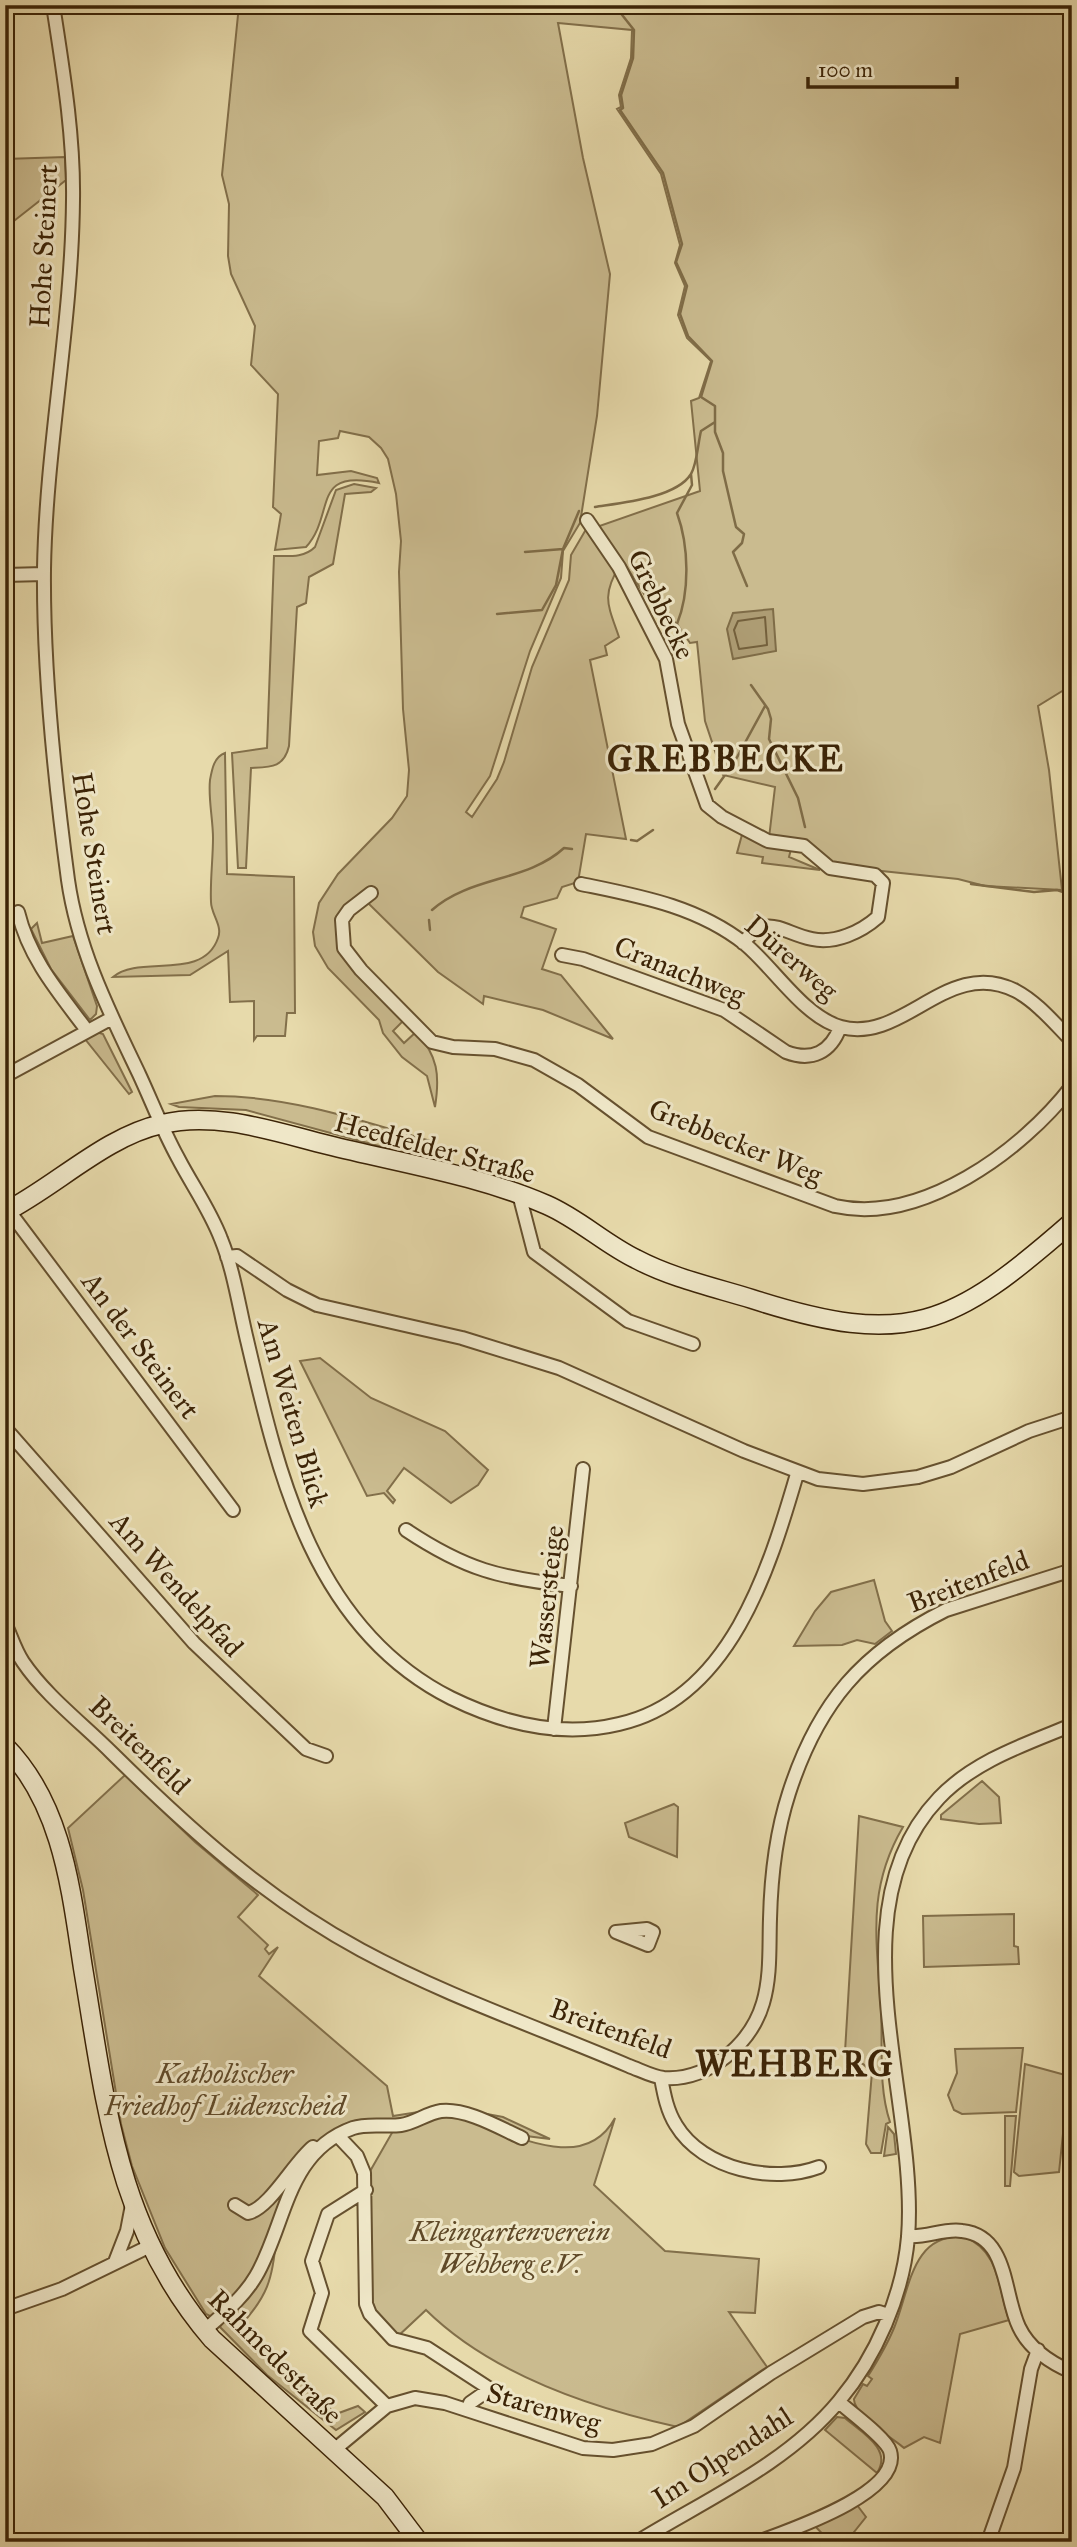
<svg xmlns="http://www.w3.org/2000/svg" width="1077" height="2547" font-family="'IM FELL Great Primer',serif">
<style>
.green{fill:#cabb8f;stroke:#826f4a;stroke-width:2;fill-rule:evenodd}
.water{fill:#ad9c73;stroke:#7f6c47;stroke-width:2}
.lines{fill:none;stroke-linecap:round;stroke-linejoin:round}
.shore{stroke:#74603c;stroke-width:2}
.stream{stroke:#7f6c47;stroke-width:2.5}
.minor-casing{stroke:#66512f;stroke-width:16}
.secondary-casing{stroke:#3b2306;stroke-width:21}
.minor{stroke:#efe7c8;stroke-width:12}
.secondary{stroke:#efe7c8;stroke-width:18}
.labels{text-anchor:middle;stroke-width:6;stroke-linejoin:round;paint-order:stroke}
.street-label{font-size:28px;fill:#3b2306;stroke:#efe7c8}
.park-label{font-size:28px;font-style:italic;fill:#5f4928;stroke:#efe7c8}
.district-label{font-size:35px;font-weight:bold;letter-spacing:2px;fill:#3b2306;stroke:#efe7c8}
</style>
<rect width="100%" height="100%" fill="#e7daab"/>
<filter id="stains"><feTurbulence type="fractalNoise" baseFrequency=".00286" numOctaves="4"/><feColorMatrix values="0 0 0 0 .2 0 0 0 0 .09 0 0 0 0 .02 0 0 0 .5 -.17"/></filter>
<radialGradient id="worn" r=".72"><stop offset=".6" stop-color="#630" stop-opacity="0"/><stop offset="1" stop-color="#630" stop-opacity=".3"/></radialGradient>
<path class="green" d="M239,5H1072V685L1038,706L1049,770L1062,890L985,886L958,879L834,866L804,840L769,838L775,787L723,775L705,721L697,642L690,643L677,624L646,597L626,566L622,568L620,565C601,596 608,605 619,637L605,646L607,655L590,660L626,839L586,834L578,882L562,887L557,898L524,907L521,917L556,929L542,969L561,975L613,1039L543,1010L484,996L483,1004L438,972L364,899L337,935L405,1019L393,1031L404,1043L416,1032C438,1056 440,1075 435,1107L427,1076L402,1057L383,1033L379,1020L328,968L315,946L313,932L319,903L338,874L392,818L407,796L409,770L403,709L399,572L401,541L396,494L388,459L381,448L369,437L340,431L338,438L319,441L317,475L351,471L377,478L379,483C310,468 336,514 306,547L275,550L281,514L273,507L278,394L251,365L255,326L231,274L228,256L229,204L222,175ZM558,23L632,30L631,58L619,95L621,107L617,109L661,174L680,245L675,263L685,286L678,315L687,338L711,361L699,398L691,401L700,491L585,531L571,555L569,580L532,667L504,762L497,779L472,817L466,812L490,776L530,651L561,578L563,551L580,523L597,416L610,274L583,158Z
M65,157L66,180L5,228V159Z
M354,484L376,488L371,492L345,494L333,564L309,577L306,603L297,607L289,746C284,768 270,767 251,768L246,868H238L232,753L267,748L274,556C289,556 304,558 315,547L336,490Z
M225,753L227,874L294,877L295,1013H287L285,1036H257L254,1040V1001L230,1002L228,951L190,975L113,977C139,954 203,982 218,938C223,926 211,914 211,902C210,881 213,859 213,838C213,819 208,798 210,780C212,769 214,757 225,753Z
M743,831L791,849L789,857L820,870L762,863L763,857L737,853Z
M37,923L42,943L73,936L97,1006L96,1014L90,1020L51,969L31,929Z
M96,1032L103,1034L132,1092L129,1094L85,1039Z
M215,1096C289,1096 360,1120 430,1141L424,1156L412,1155L246,1110L179,1107L171,1104Z
M320,1358L371,1398L445,1431L488,1470L478,1485L451,1503L404,1468L387,1491L395,1500L393,1503L384,1493L367,1496L300,1361Z
M874,1580L885,1621L892,1631L875,1644L857,1640L842,1645L794,1646L815,1611L831,1592Z
M125,1775L195,1842L258,1895L238,1917L268,1945L265,1949L269,1954L278,1947L259,1976L387,2086L393,2116L418,2112L421,2115L407,2121L354,2124L317,2148L245,2287L212,2317L206,2314L165,2248L132,2166L121,2124L83,1890L68,1828Z
M982,1781L999,1797L1001,1823L979,1824L941,1819V1815Z
M674,1804L678,1807L677,1857L629,1837L625,1823Z
M859,1816L903,1827C866,1890 877,1941 881,2010C883,2046 878,2086 890,2122L886,2124L881,2153H871L866,2144L872,2072L863,2064L848,2062L845,2052Z
M1014,1914V1946L1018,1947L1019,1964L924,1967L923,1916Z
M1023,2048L1016,2112L962,2114L954,2110L948,2095L957,2073L955,2049Z
M1025,2064L1069,2076L1059,2172L1019,2176L1014,2172Z
M455,2108L503,2117L550,2139L526,2136Z
M436,2115C445,2115 455,2115 463,2118C509,2131 583,2177 615,2118L594,2185L665,2251L759,2259L755,2313L729,2312L767,2367L678,2427C592,2408 491,2374 426,2310L396,2338L372,2312L369,2173L393,2131Z
M1005,2116H1016L1010,2186H1005Z
M888,2127L894,2134L896,2154L884,2156Z
M964,2237C1000,2250 998,2289 1009,2320L960,2334L940,2443L924,2437L904,2448C894,2439 853,2415 854,2399L863,2384L867,2386L872,2379L868,2376C878,2360 887,2345 894,2328C910,2290 911,2233 964,2237Z
M276,2239C273,2279 267,2297 240,2326L336,2414L358,2406L365,2412L336,2430L267,2375L220,2327Z
M837,2417L845,2418C861,2432 893,2449 877,2473L825,2430Z
M857,2505L866,2517L846,2542H830L814,2525Z"/>
<path class="water" d="M773,609L776,651L733,659L727,629L733,613Z"/>
<g class="lines">
<path class="shore" d="M765,617L767,645L739,649L734,630L738,621Z"/>
<path class="stream" d="M619,5V11L634,30L633,58L621,95L623,108L620,110L663,173L682,244L676,262L687,286L680,314L688,336L712,361L701,397L715,406V432L723,453V471L736,527L744,534L742,543L733,552L747,586
M595,507C621,503 676,498 691,474C697,464 698,443 701,431L715,422
M525,552L563,549L579,511
M497,614L542,610L556,585L563,549
M677,624C690,592 689,546 677,513L692,485L691,474
M751,685L768,709L771,719L769,739L798,798L805,827
M735,761L765,706
M715,789L730,768
M631,840L637,841L653,830
M971,884L1034,892L1057,890L1072,895
M432,910C470,876 527,882 564,848L572,849
M429,920L430,930"/>
<g class="minor-casing">
<path id="minor" d="M53,5C63,70 74,135 73,200C72,323 46,446 44,569C43,667 55,783 68,880C78,950 109,1011 139,1074C152,1102 163,1131 178,1158C192,1185 210,1210 221,1239C234,1271 239,1307 247,1340C279,1477 314,1629 451,1698C504,1724 561,1738 619,1724C730,1699 769,1570 797,1474
M587,520L619,567L666,659L678,724L707,805L722,817L768,841L804,846L830,868L875,875L883,883L878,917C861,932 835,944 812,939C782,933 767,912 743,943
M5,575L44,574
M581,884C639,896 697,906 745,944C774,968 804,1017 841,1027C904,1044 948,956 1016,991C1037,1002 1055,1024 1072,1041
M371,893L349,910L342,920L344,948L361,970L432,1042L453,1047L495,1049L534,1060L578,1085L648,1137L835,1206C921,1225 1022,1151 1072,1086
M18,912C29,958 58,992 86,1029
M562,955L583,959L724,1010L786,1052C812,1062 831,1052 840,1027
M5,1076L112,1018
M519,1194L534,1252L628,1321L693,1344
M9,1211L233,1510
M227,1257L237,1256L287,1290L317,1305L462,1338L559,1368L744,1451L818,1479L863,1484L918,1477L951,1467L1029,1431L1072,1417
M5,1428L194,1643L306,1749L326,1756
M406,1530C466,1570 500,1578 571,1586
M5,1623C11,1636 15,1650 23,1662C46,1696 83,1724 112,1753C188,1828 266,1899 361,1950C446,1996 540,2028 629,2066C640,2070 653,2077 664,2078C708,2081 751,2044 763,2003C771,1976 769,1947 770,1919C771,1877 776,1833 789,1793C818,1703 862,1652 946,1610L1072,1570
M554,1729L583,1469
M647,1929L653,1932L648,1945L616,1932Z
M661,2078C664,2094 667,2111 676,2125C703,2170 774,2184 819,2167
M339,2137L357,2156L364,2173L366,2304L370,2314L393,2339L427,2348L490,2389L470,2403L468,2410
M366,2190L328,2214L312,2261L322,2293L310,2331L387,2406
M235,2205L248,2213C270,2208 294,2162 313,2147
M908,2236C926,2238 944,2228 962,2231C1009,2236 1003,2294 1019,2327C1029,2348 1051,2363 1072,2372
M115,2262L127,2231L132,2205
M5,2309L62,2289L150,2246
M205,2330C224,2313 243,2298 256,2276C286,2225 286,2152 353,2128C367,2123 386,2127 401,2125C415,2123 427,2113 441,2111C466,2108 500,2128 522,2138
M334,2450L387,2406L415,2398L445,2403L583,2448L613,2450L652,2444L694,2426L771,2373L863,2317L879,2312L888,2315
M637,2542C705,2500 787,2464 839,2401C876,2357 903,2295 908,2237C919,2101 832,1910 939,1798C974,1761 1026,1744 1072,1725
M758,2542C787,2531 903,2493 890,2451C886,2438 850,2412 839,2402
M988,2542L1014,2468L1031,2369L1038,2350"/>
</g>
<g class="secondary-casing">
<path id="secondary" d="M5,1212C56,1186 106,1136 162,1124C217,1111 275,1132 328,1145C400,1163 478,1175 547,1205C579,1219 605,1244 636,1259C672,1278 713,1287 752,1299C908,1349 952,1327 1072,1222
M5,1746C63,1805 71,1891 83,1968C106,2105 117,2229 212,2339L385,2497L419,2542"/>
</g>
<use href="#minor" class="minor"/>
<use href="#secondary" class="secondary"/>
</g>
<g class="labels">
<g class="street-label">
<text transform="translate(43 246) rotate(-87)" y="10">Hohe Steinert</text>
<text transform="translate(662 604) rotate(64)" y="10">Grebbecke</text>
<text transform="translate(95 853) rotate(81)" y="10">Hohe Steinert</text>
<text transform="translate(792 957) rotate(41)" y="10">Dürerweg</text>
<text transform="translate(680 970) rotate(22)" y="10">Cranachweg</text>
<text transform="translate(736 1141) rotate(22)" y="10">Grebbecker Weg</text>
<text transform="translate(435 1147) rotate(15)" y="10">Heedfelder Straße</text>
<text transform="translate(141 1345) rotate(53)" y="10">An der Steinert</text>
<text transform="translate(294 1413) rotate(74)" y="10">Am Weiten Blick</text>
<text transform="translate(968 1581) rotate(-21)" y="10">Breitenfeld</text>
<text transform="translate(177 1584) rotate(48)" y="10">Am Wendelpfad</text>
<text transform="translate(546 1597) rotate(-84)" y="10">Wassersteige</text>
<text transform="translate(140 1745) rotate(44)" y="10">Breitenfeld</text>
<text transform="translate(611 2028) rotate(20)" y="10">Breitenfeld</text>
<text transform="translate(276 2356) rotate(45)" y="10">Rahmedestraße</text>
<text transform="translate(544 2407) rotate(16)" y="10">Starenweg</text>
<text transform="translate(722 2457) rotate(-33)" y="10">Im Olpendahl</text>
</g>
<g class="park-label">
<text x="225" y="2083">Katholischer<tspan x="225" dy="32">Friedhof Lüdenscheid</tspan></text>
<text x="510" y="2241">Kleingartenverein<tspan x="510" dy="32">Wehberg e.V.</tspan></text>
</g>
<g class="district-label">
<text x="726" y="771">GREBBECKE</text>
<text x="795" y="2076">WEHBERG</text>
</g>
</g>
<rect width="1077" height="2547" fill="none" stroke="#e7daab" stroke-width="28"/>
<rect x="7" y="7" width="1063" height="2533" fill="none" stroke="#3b2306" stroke-width="3.5"/>
<rect x="14" y="14" width="1049" height="2519" fill="none" stroke="#3b2306" stroke-width="2"/>
<path d="M808 77v10h149v-10" fill="none" stroke="#3b2306" stroke-width="3.5"/>
<text x="818" y="77" font-size="21" fill="#3b2306" stroke="#efe7c8" stroke-width="5" paint-order="stroke">100 m</text>
<rect width="100%" height="100%" filter="url(#stains)"/>
<rect width="100%" height="100%" fill="url(#worn)"/>
</svg>
